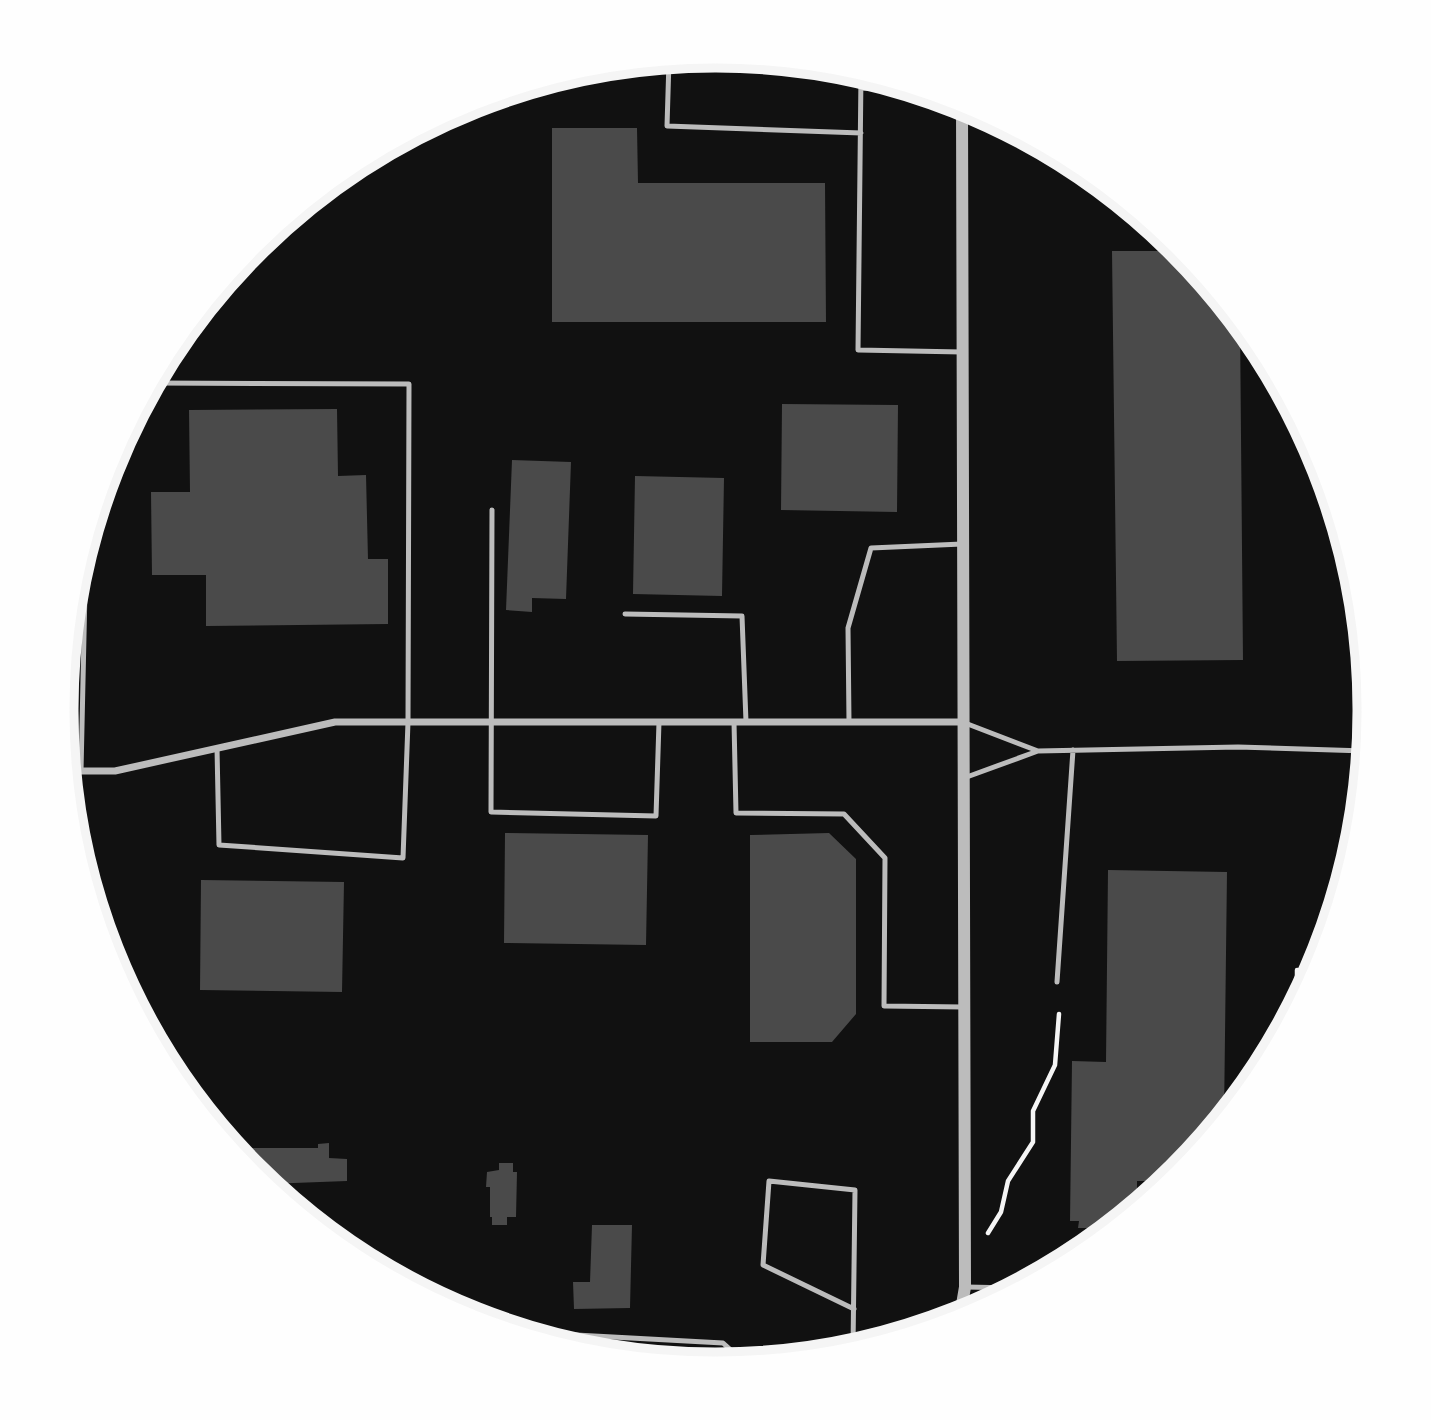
<svg xmlns="http://www.w3.org/2000/svg" width="1431" height="1420" font-family="'DejaVu Sans',sans-serif">
<style>
.building{fill:#4a4a4a}
.lines{fill:none;stroke-linecap:round;stroke-linejoin:round}
.path{stroke:#f5f5f5;stroke-width:4.5}
.service{stroke:#bcbcbc;stroke-width:5}
.minor{stroke:#bcbcbc;stroke-width:7}
.tertiary{stroke:#bcbcbc;stroke-width:12}
.rim{fill:none;stroke:#f5f5f5;stroke-width:9}
</style>
<rect width="100%" height="100%" fill="#111"/>
<path class="building" d="M552,128H637L638,183H825L826,322H552Z
M1112,251H1181L1240,323L1243,660L1117,661Z
M782,404L898,405L897,512L781,510Z
M337,409L338,476L366,475L368,559H388V624L206,626V575H152L151,492H190L189,410Z
M512,460L571,462L566,599L532,598V612L506,610Z
M635,476L724,478L722,596L633,594Z
M505,833L648,835L646,945L504,943Z
M829,833L856,859V1014L832,1042H750V835Z
M1108,870L1227,872L1224,1117L1167,1181H1137V1206L1110,1228H1078L1079,1221H1070L1072,1061L1106,1062Z
M201,880L344,882L342,992L200,990Z
M329,1143V1158L347,1159V1181L267,1184L233,1148H318V1144Z
M499,1163H513V1172H517L516,1217H507V1225H492V1217H490V1187H486L487,1172L499,1170Z
M592,1225H632L630,1308L574,1309L573,1282H590Z"/>
<g class="lines">
<path class="path" d="M1353,771L1360,810
M1297,1003V970L1313,973
M1104,1228L1108,1230
M988,1233L1001,1212L1008,1181L1033,1142V1111L1055,1065L1059,1014"/>
<path class="service" d="M669,61L667,126L861,133
M861,74L858,350L962,352
M861,88L917,91
M153,383L409,384L408,722L403,858L219,845L217,748
M492,510L491,812L656,816L659,722
M625,614L742,616L746,722
M734,722L736,813L844,814L885,858L884,1006L963,1007
M849,722L848,628L871,548L962,544
M965,723L1038,751
M81,771L86,545
M964,778L1038,751L1238,747L1365,751
M1057,982L1073,750
M966,1287L1015,1288
M539,1333L723,1343L743,1361
M853,1348L855,1190L769,1181L763,1265L854,1309"/>
<path class="minor" d="M68,771H115L335,722H963"/>
<path class="tertiary" d="M960,1316L965,1287L962,105"/>
</g>
<path d="M0 0H1431V1420H0ZM715 68H716A641 641 0 0 1 1357 709V711A641 641 0 0 1 716 1352H715A641 641 0 0 1 74 711V709A641 641 0 0 1 715 68Z" fill="#fefefe" fill-rule="evenodd"/>
<path class="rim" d="M715 68H716A641 641 0 0 1 1357 709V711A641 641 0 0 1 716 1352H715A641 641 0 0 1 74 711V709A641 641 0 0 1 715 68Z"/>
</svg>
